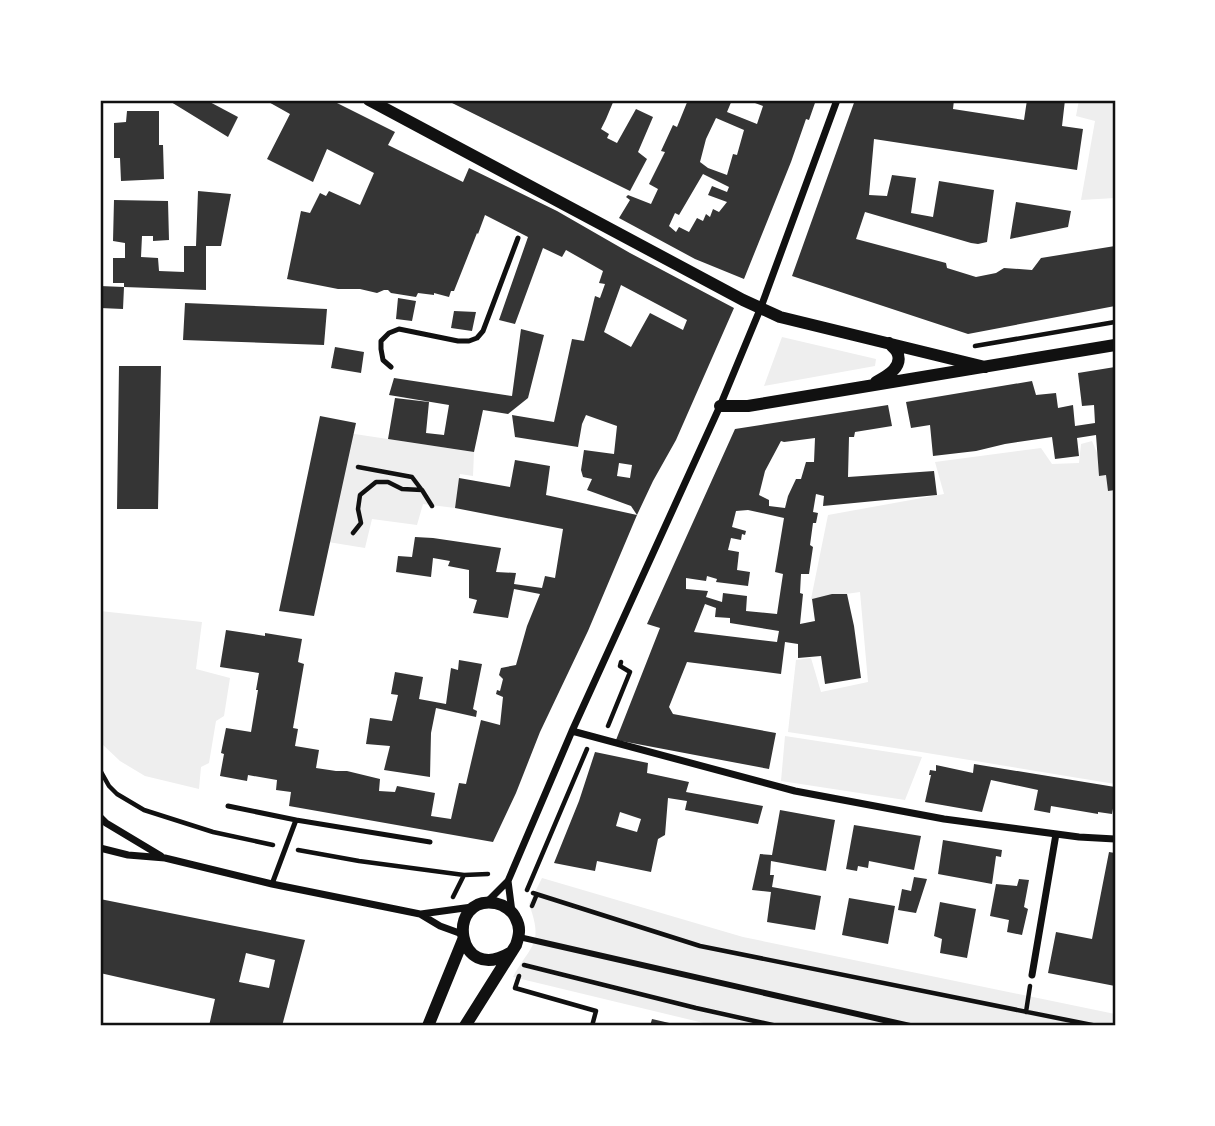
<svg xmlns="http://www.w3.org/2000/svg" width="1215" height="1126" font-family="Georgia,serif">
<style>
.green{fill:#eee}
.building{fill:#353535;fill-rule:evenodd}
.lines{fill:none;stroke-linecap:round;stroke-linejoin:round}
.path{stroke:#111;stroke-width:4.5}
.service{stroke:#111;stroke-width:5}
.pedestrian{stroke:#111;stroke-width:6}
.minor{stroke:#111;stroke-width:7}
.tertiary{stroke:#111;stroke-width:12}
.neatline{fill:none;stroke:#111;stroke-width:2.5}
</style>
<rect width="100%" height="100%" fill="#fff"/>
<path class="green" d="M1079,100H1115V198L1081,200L1095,121L1076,116Z
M782,337L876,359L875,366L764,386Z
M348,433L474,452L473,476L460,474L455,508L423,504L417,525L372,519L365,548L328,542Z
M1092,441L1115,495V784L921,752L788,732L796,660L811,658L821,692L868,682L860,592L811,599L828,515L944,494L935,462L1041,448L1052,464L1079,463L1081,444Z
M100,611L202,622L196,669L230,678L224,716L216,721L209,763L201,767L199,789L145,776L120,761L101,743Z
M785,736L922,757L905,800L781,781Z
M542,878L743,937L1115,1014V1026H716L513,977C531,944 544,945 529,904Z"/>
<path class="building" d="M153,100H206L238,117L228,137L171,102L153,103Z
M265,100H331L395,132L388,145L463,182L469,168L557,211L630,253L734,308L676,440L653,481L637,515L588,631L540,732L516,793L493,842L289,806L291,792L276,790L277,780L248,775L247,781L220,776L224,754L221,753L226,728L251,732L258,690H256L259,673L220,667L226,630L265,636V633L302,639L298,662L304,664L293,728L298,729L295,746L319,750L316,768L336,771H347L380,779L379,791L395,792L397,786L435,793L431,816L451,819L459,783L466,784L481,720L500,725L503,697L496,694L497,690L500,691L503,679L499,675L501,668L516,665L527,626L540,594L514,589L508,618L473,613L477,600L469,598V570L448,566L450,561L433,558L431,577L396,572L398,556L412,557L415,537L433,538L501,548L496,572L516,573L514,584L542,588L545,576L555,578L563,529L455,508L459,478L510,487L515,460L550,466L546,495L637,515L631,506L587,490L592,479L583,477L581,470L584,450L614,454L617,426L586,415L582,424L578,447L515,437L512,415L554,422L572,339L584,341L595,296L600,298L605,284L599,283L603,271L566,250L562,257L543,248L515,324L499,320L528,237L485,215L478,234L477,233L454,291H451L449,297L434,293V295L418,293L416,297L391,293L388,290H384L377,293L360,289H338L287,279L301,211L310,213L320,193L326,196L329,191L360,205L374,173L327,149L313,182L267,159L290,114ZM621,285L687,320L683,330L650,313L631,347L604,332ZM619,463L632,465L630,478L617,476Z
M446,100H614L606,119L601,129L609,134L607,138L617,143L636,109L653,117L638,152L647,159L630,191Z
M688,100L700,102L701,100H732L727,112L757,124L763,106L747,100H816L809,120L806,119L791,162L744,279L695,259L619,218L630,200L626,197L628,195L651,204L658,189L649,184L665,152L661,151L673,125L677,127ZM716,118L744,130L737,155L733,154L727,175L708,168L700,162L706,139ZM703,174L729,187L727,192L712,186L708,195L727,202L719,212L713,209L710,217L706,214L703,221L697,218L689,232L679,227L676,232L669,226L675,213L679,215Z
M855,100H954L953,109L1024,120L1027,100H1065L1062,126L1083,129L1077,170L874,139L869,195L887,196L892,175L916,178L911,213L933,217L939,181L994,190L987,242L978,244L971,243L865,212L856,239L946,263L947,268L976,277L996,273L1004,268L1032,270L1041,258L1115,246V306L968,334L792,276Z
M127,111H159V145H163L164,179L121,181L120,158H114V123L126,122Z
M198,191L231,194L221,246H206V290L124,287V283H113V258H125V243L113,241L114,200L168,201L169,240L153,241V236H142L141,257L158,258L159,271L184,272V246H196Z
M1016,202L1071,211L1068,227L1010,239Z
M100,286L124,287L123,309L100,308Z
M398,298L416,301L412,321L396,319Z
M185,303L327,309L324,345L183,340Z
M454,311L476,312L472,331L451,328Z
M521,329L544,335L528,398L508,414L483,410L474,452L388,439L395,398L429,402L426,433L444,435L449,405L389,395L394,378L512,396Z
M335,347L364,352L361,373L331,368Z
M119,366H161L158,509H117Z
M1115,367V490L1108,491L1106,475L1099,476L1096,435L1077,438L1079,456L1055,459L1052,437L1005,444L976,451L933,456L930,425L911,428L906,402L1032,381L1036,395L1056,393L1058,408L1073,405L1075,426L1095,423L1094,405L1082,406L1078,373Z
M888,405L892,426L855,432L854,437H849L848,477L934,471L937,495L823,506L824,496L816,494L813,512L818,513L816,523H813L810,545L813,547L809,574H801L800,593L803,594L800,624L815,621L812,599L832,594H847L854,626L861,678L825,684L821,656L798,658V644L785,642L781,674L687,662L669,707L673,714L776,733L769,769L616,740L660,628L647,624L735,429ZM815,438L814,462H806L801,479H796L788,496L785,508L769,506V500L759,495L765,471L781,441L784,442ZM748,510L784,518L775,572L783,574L777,614L746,611L747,596L723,593L722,602L706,597L708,591L686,589V578L706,581L707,576L717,579L716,582L748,586L750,572L737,570L739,552L728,550L731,538L741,540L742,534L745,535L746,531L732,527L736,511ZM705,604L716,608L715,617L730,618V623L779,631L777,642L694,632Z
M320,416L356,423L314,616L279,611Z
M459,660L482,664L473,709L477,711L476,717L436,708L431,733L430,777L384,770L390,746L366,744L370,718L392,721L398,695L391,694L395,672L423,677L419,699L446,704L451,668L458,670Z
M595,752L648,763L647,773L689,782L686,792L763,806L758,824L685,810L687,801L668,798L665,835L658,839L651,872L597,861L595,871L554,863L579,801ZM620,812L641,819L637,832L616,826Z
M974,764L1115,787V798L1112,814L1098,812V814L1051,806L1050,813L1034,810L1038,790L991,780L982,812L925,802L931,775H929L930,770L936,771V765L973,773Z
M780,810L835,820L826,871L771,861L770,875H774L772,887L821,896L815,930L767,922L771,892L752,890L760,854L772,855Z
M854,825L921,836L914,870L869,861L868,868L858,866L857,871L846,869Z
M943,840L1002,850L1001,857L996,856L992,884L938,874Z
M1109,852L1115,853V986L1048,973L1056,932L1092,939Z
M914,877L927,879L916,913L898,910L902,889L911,891Z
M1019,879L1029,880L1024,907L1028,909L1022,935L1007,932L1009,920L990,916L996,884L1017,886Z
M849,898L895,906L888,944L842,935Z
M100,899L305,940L282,1026H209L215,999L100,973ZM246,953L275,960L269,988L239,982Z
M940,902L976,909L967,958L940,953L942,939L934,936Z
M652,1019L678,1025V1026H650Z"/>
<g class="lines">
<path class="path" d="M975,346L1115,322
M358,467L412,477L421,489
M353,533L361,523L358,509L360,495L376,482H388L402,489L422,490L432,506
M608,726L630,672L620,666L621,662
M100,770L109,786L117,794L144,810L213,832L273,845
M298,850L359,861L464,875
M527,890L587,749
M533,893L700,946L1097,1026
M453,897L464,875L488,874
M532,906L537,894
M524,965L696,1008L777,1026
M519,976L515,988L596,1011L592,1026
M1026,1012L1030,986"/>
<path class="service" d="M391,367L383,360L381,349V341L389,333L399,329L458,341H469L477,338L483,331L518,238
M228,806L296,820L272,884
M296,820L430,842"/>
<path class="pedestrian" d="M519,937L910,1026"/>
<path class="minor" d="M572,731L795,791L944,819L1079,837L1115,839
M100,817L106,823L161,856
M100,848L128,855L165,858L272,884L420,914L440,926L462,934
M508,881L512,912
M487,902L508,881L572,731L720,406L761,307L837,100
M421,914L472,907
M1032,975L1056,834"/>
<path class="tertiary" d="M369,100L743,300L780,317L985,367
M876,382C887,376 904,367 897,352C895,348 891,346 889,343
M720,406H748L1115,345
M428,1026L463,940
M465,1026L516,945C519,936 521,928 516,919C513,911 504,905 495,903C445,895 456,985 510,953"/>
</g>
<rect width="1215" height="1126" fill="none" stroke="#ffffff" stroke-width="203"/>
<rect x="102" y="102" width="1012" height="922" class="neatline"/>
</svg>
